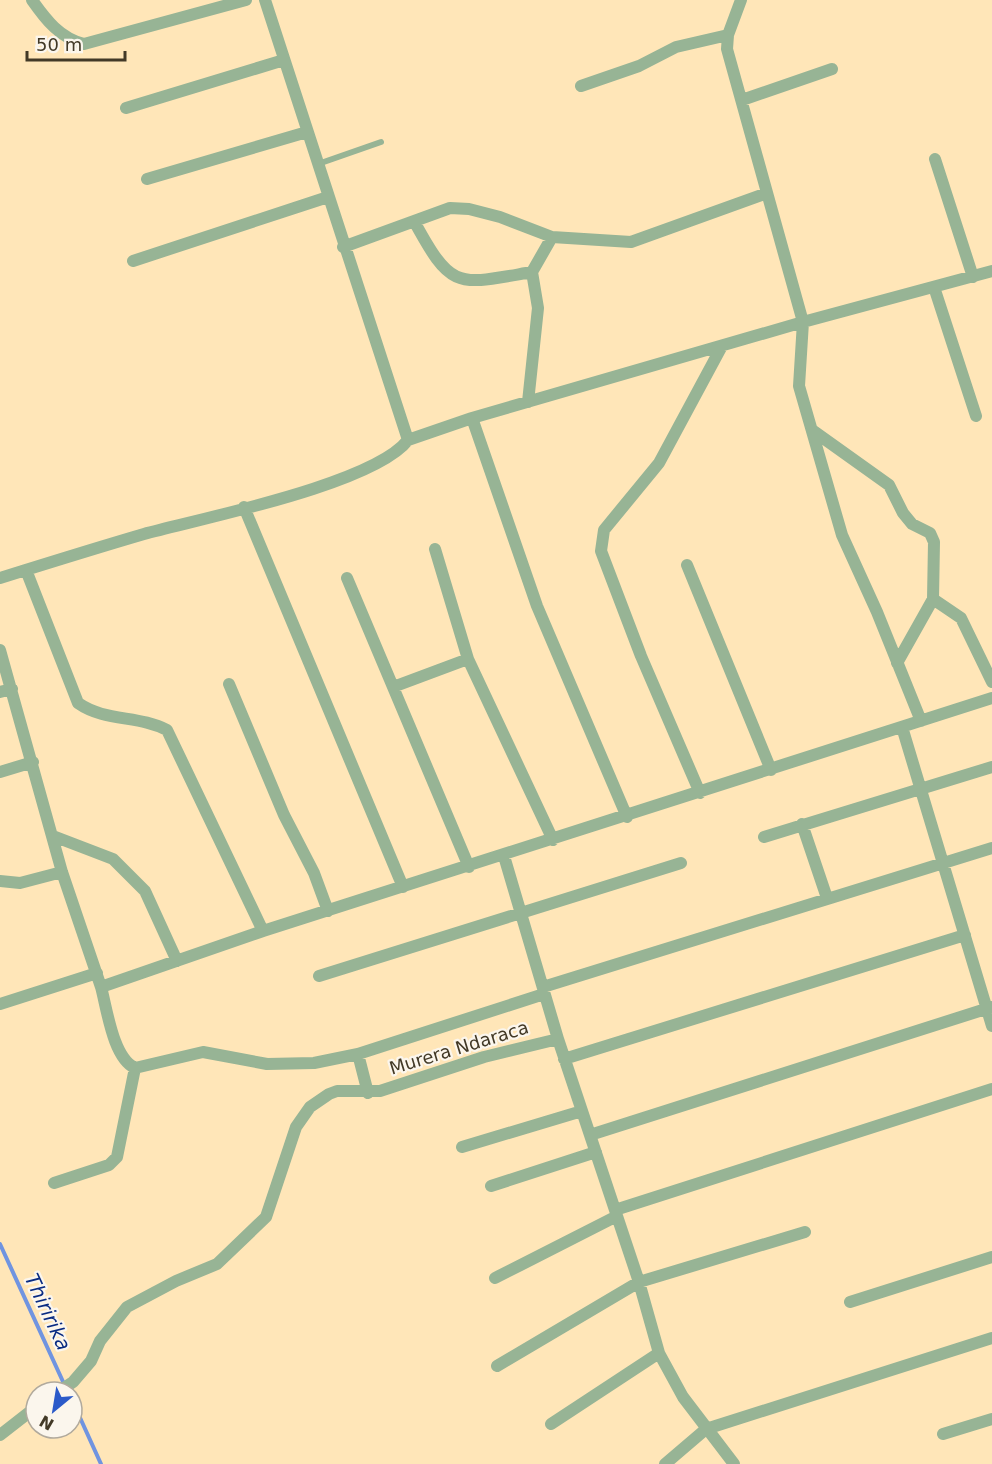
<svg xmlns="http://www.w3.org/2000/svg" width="992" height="1464" font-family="'DejaVu Sans',sans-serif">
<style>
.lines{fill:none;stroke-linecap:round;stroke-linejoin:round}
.stream{stroke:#7094e0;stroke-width:4}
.service{stroke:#97b495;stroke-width:6}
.minor{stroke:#97b495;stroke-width:12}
.labels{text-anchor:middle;stroke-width:4.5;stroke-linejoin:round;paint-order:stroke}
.street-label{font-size:18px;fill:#423926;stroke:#fbf6ed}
.water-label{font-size:20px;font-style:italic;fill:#092b82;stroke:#fbf6ed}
</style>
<rect width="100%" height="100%" fill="#ffe6b8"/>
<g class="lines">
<path class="stream" d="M0,1244L65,1386
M72,1400L101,1464"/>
<path class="service" d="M318,164L381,142"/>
<path class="minor" d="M32,0C46,20 60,38 84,44L246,0
M265,0L408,440L472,418L803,322L992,271
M741,0L728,35L727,49L803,322L799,386L842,535L877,612L921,721
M581,86L639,66L676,47L728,35
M742,100L832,69
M126,108L284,60
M935,159L973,277
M147,179L307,132
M414,221C452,291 457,285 532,272
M343,247L450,208L469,209L500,217L552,237L631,242L767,193
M133,261L328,197
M934,287L976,416
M528,402L538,308L532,272L552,237
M472,418L537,606L627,817
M812,430L889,485L903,513L912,524L930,533L934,542L933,599
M244,507L403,887
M435,549L468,659L553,840
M687,565L771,770
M26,570L78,703C105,722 139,715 167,730L263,931
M0,578C48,563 96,548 144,534C203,518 374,484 408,440
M347,578L469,867
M0,650L62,872L101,987L263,931L992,698
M897,663L933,599L961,618L992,682
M229,684L284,815L314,873L328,911
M393,687L468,659
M0,692L12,689
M902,727L992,1026
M0,772L33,762
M700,793L641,656L601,551L604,530L659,463L722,346
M802,824L827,898
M53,836L113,859L145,891L177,961
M764,837L992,767
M504,856L558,1039
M0,881L20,883L62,872
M319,976L681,863
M101,987C107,1009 113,1058 135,1068L203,1052L267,1064L314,1063L358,1054
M543,987L992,848
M0,1004L97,973
M564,1059L965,935
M368,1093L358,1054L544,994
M590,1135L992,1007
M462,1147L582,1111
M54,1183L109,1165L117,1157L135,1068
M491,1186L596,1152
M615,1210L992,1089
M495,1278L617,1216
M850,1302L992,1257
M497,1366L639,1282L805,1232
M58,1392L73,1382L91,1361L100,1341L127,1307L176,1281L217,1264L266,1217L296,1127L310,1107L329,1094L337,1091H380L484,1057L558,1039L639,1282L659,1353L683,1397L734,1464
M551,1424L659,1353
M943,1434L992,1419
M0,1435L36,1407
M665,1464L706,1429L992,1338"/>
</g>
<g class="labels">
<g class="street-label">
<text transform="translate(459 1048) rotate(-17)" y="6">Murera Ndaraca</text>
</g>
<g class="water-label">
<text transform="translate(48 1312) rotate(65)" y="7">Thiririka</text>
</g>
</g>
<g transform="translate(54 1410) rotate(210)"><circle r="28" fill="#fbf6ed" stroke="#b1aa9d" stroke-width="1.5"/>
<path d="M0-4.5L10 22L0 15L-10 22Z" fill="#2b5ac9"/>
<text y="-9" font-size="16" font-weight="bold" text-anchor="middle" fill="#423926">N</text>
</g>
<path d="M27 51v9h98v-9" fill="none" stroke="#423926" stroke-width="3"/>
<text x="36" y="51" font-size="18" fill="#423926" stroke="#fbf6ed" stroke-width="4.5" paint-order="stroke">50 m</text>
</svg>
